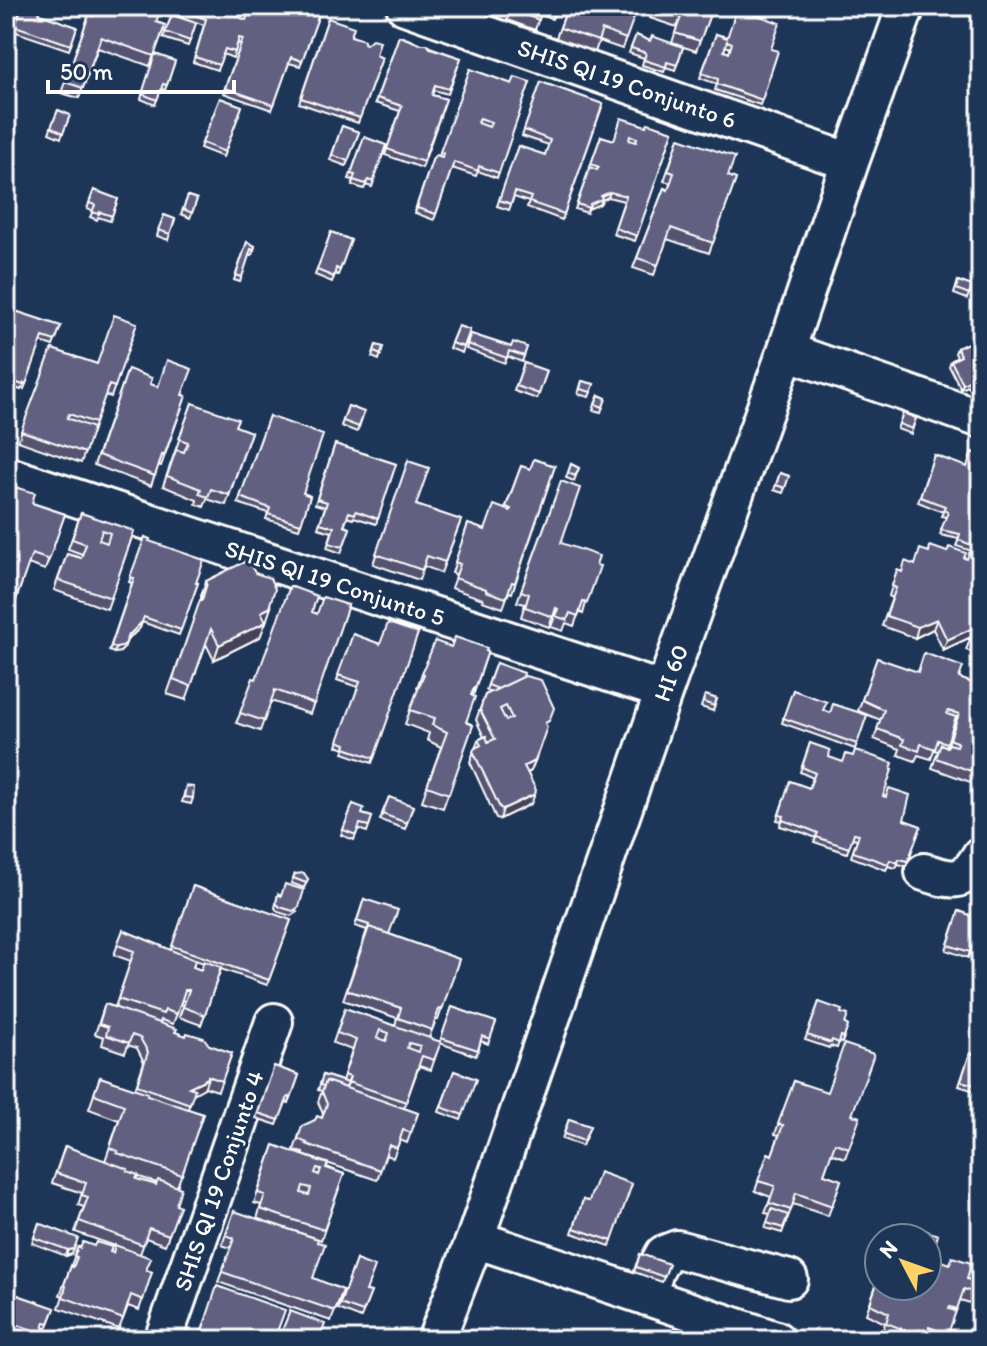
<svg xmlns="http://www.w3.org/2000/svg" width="987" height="1346" font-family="Itim,sans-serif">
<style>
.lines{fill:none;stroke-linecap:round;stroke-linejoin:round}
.minor-casing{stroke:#fff;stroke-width:42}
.minor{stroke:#1d3557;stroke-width:36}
.wall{fill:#54536f;stroke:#fff;stroke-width:2;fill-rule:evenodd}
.shaded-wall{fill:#45435a;stroke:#fff;stroke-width:2}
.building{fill:#626081;stroke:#fff;stroke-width:2;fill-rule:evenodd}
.labels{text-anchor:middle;stroke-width:6;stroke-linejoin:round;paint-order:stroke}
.street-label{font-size:24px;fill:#fff;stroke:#1d3557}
</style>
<rect width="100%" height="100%" fill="#1d3557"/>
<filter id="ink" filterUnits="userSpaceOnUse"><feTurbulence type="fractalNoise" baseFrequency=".0125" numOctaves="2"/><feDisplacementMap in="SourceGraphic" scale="16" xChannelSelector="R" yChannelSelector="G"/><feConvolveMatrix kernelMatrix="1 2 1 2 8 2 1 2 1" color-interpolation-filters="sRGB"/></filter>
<g filter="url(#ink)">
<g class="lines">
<g class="minor-casing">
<path id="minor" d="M405,6L850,162
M786,351L981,419
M6,475L664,691
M924,872C954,881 963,885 981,855
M475,1239L776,1340
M647,1297L655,1271L664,1254L677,1249L789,1279
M163,1340L274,1022
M436,1340L475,1239L664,691L786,351L850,162L906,6"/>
</g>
<use href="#minor" class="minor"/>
</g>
<path class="wall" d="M22,6L39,14L77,27L69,50L13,31Z
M174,6L238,17L246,20L322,6L300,66L289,63L272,110L223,93L241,44L238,43L233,58L223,54L217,70L193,62L204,25L171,13Z
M512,6H557L552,19L540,15L535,30L507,20Z
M568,6H646L644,10L637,7L622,49L599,41L595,52L556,38Z
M654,6H713L696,51L672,43L677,27L650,18Z
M89,15L93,16L156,22L165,25L150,66L98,48L79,98L61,93Z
M172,15L196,23L188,46L163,38Z
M328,18L351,36L364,43L376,55L382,58L358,123L299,103Z
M716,34L778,51L760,105L715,90L717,84L700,78ZM725,46L731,48L729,53L724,51Z
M636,35L650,41L683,47L675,70L666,67L664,72L642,65L644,58L629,53Z
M399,36L461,58L448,94L433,90L432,95L446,99L422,168L385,155L400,111L375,103Z
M155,54L175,61L165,90L161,89L155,105L141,99Z
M470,69L512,84L530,82L497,178L478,171L476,176L452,168L434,220L415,213L416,210H415L433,158L439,156Z
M541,82L603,104L562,220L527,207L529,202L514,197L509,210L497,206L518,146L545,155L549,145L522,136Z
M220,98L242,106L223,157L200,148Z
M58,110L70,115L61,138L49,133Z
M342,126L359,132L346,166L330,160Z
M646,126L673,131L635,241L613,234L624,201L608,197L602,200L600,204L588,209L587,213L575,209L601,136L614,140Z
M364,137L386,145L372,187L366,185L364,189L352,185L353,180L349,179Z
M679,138L728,176L736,179L709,253L667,239L654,275L633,268L664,188L668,190L671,183L664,181Z
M94,190L118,199L110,221L98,217L97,220L90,217L93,211L87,209Z
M188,196L197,199L190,218L181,214Z
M164,215L175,219L168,240L157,236Z
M331,232L351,240L338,275L335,274L332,282L315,275Z
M247,242L255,246L252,255H249L240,282L234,280Z
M958,281L972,286L967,299L954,294Z
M6,308L61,326L53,346L41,342L24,389L22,388L21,390L6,385Z
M137,323L111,397L105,395L81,463L18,441L52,349L97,364Z
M458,326L470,330L462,353L449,348Z
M471,334L511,347H527L522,362L507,356L505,363L466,349Z
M376,345L383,347L379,360L372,357Z
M957,348L981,390L973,394L968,386L961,389L949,366L951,361L957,357L955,353Z
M524,363L547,371L537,399L514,391Z
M128,369L150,384L186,396L161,466L158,465L151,486L94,465Z
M582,381L594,384L589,397L578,394Z
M599,395L606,398L601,412L593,410Z
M192,403L235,426L251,432L226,505L207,499L204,507L196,504L197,500L163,486Z
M348,406L364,412L357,432L341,426Z
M903,413L916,418L911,434L897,429Z
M269,416L303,493L310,496L299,529L266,519L268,513L238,503Z
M335,444L396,464L376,524L354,517L353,519L347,517L344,526L350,528L341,553L327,548L332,532L318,528L325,507L315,504Z
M934,455L966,467L981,455V547L977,546L975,552L956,546L959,539L940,535L946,517L941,516L943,512L918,502Z
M408,461L416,505L461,520L441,573L424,566L419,580L373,564Z
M571,464L579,468L574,481L566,478Z
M521,466L530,469L555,466L512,593L509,592L503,608L482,601L483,599L451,588L456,574L452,573L468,524L485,530L505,509Z
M780,473L789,476L783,493L774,490Z
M561,481V543L596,565L583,614L579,612L574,626L566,623L563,631L551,627L554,619L552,618L549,627L521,617L525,604L517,602Z
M6,490L32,503L65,514L45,570L28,564L12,612L6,611Z
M81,513L134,531L107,609L54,590L67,554L81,558L82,554L68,549Z
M145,537L198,583L179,635L142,622L140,628L126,641L124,648L120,652L114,653L109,651L132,583L129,582Z
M929,552L967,559L981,557V656L966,650L971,637L943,650L933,629L915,638L882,626L892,598L889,596L897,570L902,572L915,565Z
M206,581L270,604L271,607L260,637L214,660L206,644L186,700L167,694L201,600V596Z
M348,605L310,714L271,701L260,731L236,723L256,679L312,612L317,614Z
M418,633L372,763L343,753L345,749L337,746L358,687L337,680L353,634L380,644Z
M451,647L488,651L473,696L466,722L473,725L443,808L422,801L441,747L427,740L429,733L405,724L418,689L417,688L422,673Z
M877,658L917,672L959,678L977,685L981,682V762L973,783L932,768L938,751L934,750L931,759L918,755L915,761L898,755L900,749L874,739L881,720L858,711ZM954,724L955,725L947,747L946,746Z
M496,663L523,677L531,771L528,773L531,804L500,819L496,818L470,762L478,740L484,737L476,720L485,695L491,692L486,690Z
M793,690L824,711L830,713L867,715L855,749L782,723Z
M705,695L717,699L713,711L701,707Z
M810,743L883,796L904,820L921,826L906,866L898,864L896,868L888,866L886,870L851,857L857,839L852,838L847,853L814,842L816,838L804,833L780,826L782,821L777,820L790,781L809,788L813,778L800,772Z
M186,786L193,798L191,804L182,802Z
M389,797L413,806L405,829L380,820Z
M353,804L362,814L372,817L367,832L358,829L354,840L341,835Z
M295,874L308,879L304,888L291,883Z
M193,886L291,920L267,985L221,969L201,1025L179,1017L185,1001L182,1000L173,1024L161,1020L160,1023L175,1032L209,1045L232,1053L218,1091L205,1087L193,1094L188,1109L203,1114L177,1187L176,1205L180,1206L165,1245L146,1238L140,1254L146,1270L152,1272L139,1310L128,1306L119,1329L59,1308L63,1296L60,1295L78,1247L113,1253L115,1246L75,1232L84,1207L78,1205L82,1193L52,1183L65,1146L105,1161L119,1120L89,1109L100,1077L135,1089L144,1062L137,1048L128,1045L125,1053L102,1045L104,1037L95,1034L105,1004L115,1007L131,961L114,955L123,930L171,950ZM195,960L204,963L201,970L193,967ZM137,1176L157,1183L156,1185L136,1179Z
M278,894L297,912L291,916L278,912L275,908Z
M364,899L389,934L459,959L438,1020H436L429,1038L440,1042L452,1007L496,1022L488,1044L481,1041L476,1056L440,1043L431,1070L419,1066L404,1108L418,1113L407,1143L400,1140L393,1158L386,1155L377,1180L303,1155V1153L294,1150L302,1126L322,1118L323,1114L318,1102L322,1091L318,1090L323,1075L342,1081L352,1050L333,1043L345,1008L395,1026L397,1018L343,1000L367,930L355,926Z
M959,911L981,919L968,958L946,950Z
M819,1002L841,1013L845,1024L848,1026L842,1043L839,1042L837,1048L830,1046L829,1048L805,1040Z
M981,1039V1093L959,1086L970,1053L976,1055Z
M274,1066L299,1075L289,1103L286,1102L277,1125L256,1118Z
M454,1071L476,1079L461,1120L439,1112Z
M794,1081L852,1115L860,1117L845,1158L831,1153L824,1174L841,1180L828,1216L793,1204L782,1233L765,1228L770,1214L765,1213L771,1197L755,1191L768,1153L772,1155L779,1135L775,1134Z
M569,1119L590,1126L582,1146L562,1139Z
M274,1145L344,1174L321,1240L257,1219L261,1205L254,1203Z
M583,1200L612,1241L610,1246L572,1233Z
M234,1211L313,1278L343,1290L331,1321L218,1282L231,1248L222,1245Z
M39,1223L72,1254L66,1256L32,1243Z
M640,1254L669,1264L662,1282L634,1272Z
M931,1257L967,1279L981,1284L974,1304L960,1300L945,1340H933L926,1338L925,1340H900L882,1333L885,1323L866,1314L879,1277L927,1286Z
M356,1260L366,1291L371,1292L361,1318L338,1309Z
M6,1291L55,1308L47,1329L44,1327L40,1338L6,1327Z
M290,1311L319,1340H283L280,1339Z"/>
<path class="shaded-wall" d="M610,192L608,197L602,200L600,204L588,209L590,204L601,196Z
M970,380L968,386L961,389L963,384Z
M981,386V390L973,394L975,389Z
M271,607L266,622L261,612Z
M937,619L933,629L915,638L918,627Z
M142,622L140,628L125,642L127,637Z
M266,622L260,637L214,660L219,645Z
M975,627L971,637L943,650L947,640Z
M126,643L124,648L120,652L114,653L116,648Z
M535,761L531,771L521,776L524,766Z
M535,794L531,804L500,819L503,809Z
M208,1078L204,1088L186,1098L189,1087Z
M74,1249L72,1254L66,1256L68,1250Z"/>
<path class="building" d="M22,6H42L39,14L77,27L71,45L15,26Z
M97,6H162L156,22L165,25L154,56L101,37L83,88L65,82L89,15L93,16Z
M174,6H242L238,17L246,20L251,6H322L302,61L291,57L274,105L225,88L243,39L239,38L235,52L225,49L219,65L195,57L206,19L173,8Z
M512,6H543L539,20L511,10Z
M568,6H638L626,39L602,30L598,41L560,28Z
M654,6H713L700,41L675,33L681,17L654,7Z
M737,8L780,23L771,49L778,51L762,100L717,84L718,79L702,73L716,34L727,38ZM727,41L732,43L729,53L724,51Z
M172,15L196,23L190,41L165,32Z
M328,18L354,27L351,36L364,40V43L366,44L372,39L380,41L376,55L382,58L360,118L301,98Z
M636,35L650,41L652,36L683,47L677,65L667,62L666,67L644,60L646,53L631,48Z
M399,36L420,44H427L430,48L461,58L449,89L435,85L432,95L446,99L423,162L387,149L402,106L377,98Z
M155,54L175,61L167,85L163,84L157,100L142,94Z
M470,69L512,84L515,77L530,82L499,173L479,166L478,171L454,162L436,214L417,208L418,205H417L433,158L436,155L442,157L443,153L440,152ZM480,118L491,122L489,127L478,123Z
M541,82L603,104L564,214L529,202L531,197L515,192L511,204L499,200L518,146L545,155L550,140L524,130Z
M220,98L242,106L225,152L202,143Z
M58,110L70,115L63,133L51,127Z
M621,118L646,126L648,123L673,131L637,236L615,228L626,196L610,192L601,196L602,199L590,204L589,208L577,204L590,167L597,170L599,167L591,164L601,136L614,140ZM630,136L637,138L636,142L629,140Z
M342,126L359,132L348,161L332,155Z
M364,137L386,145L373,182L368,180L366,184L353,180L355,175L351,174Z
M679,138L735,157L728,176L736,179L713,243L671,228L658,265L637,258L664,188L668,190L674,173L668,171Z
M94,190L118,199L112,216L100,212L99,214L92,212L95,205L89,203Z
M188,196L197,199L192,213L183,209Z
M164,215L175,219L170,234L158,230Z
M331,232L351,240L340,270L336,268L334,277L317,270Z
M247,242L255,246L254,250L251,249L242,277L236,275Z
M958,281L972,286L969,294L956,289Z
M6,308L61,326L55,341L43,337L26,384L24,383L23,385L6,379Z
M114,315L137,323L115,387L109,385L95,423L69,414L67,418L93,428L85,453L21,431L52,349L97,364Z
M458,326L470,330L464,347L451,343Z
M471,334L511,347L513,342L527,347L524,356L509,351L507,358L467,344Z
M970,342L981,362V386L975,389L970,380L963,384L951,361L961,356L957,348Z
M376,345L383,347L381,355L374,352Z
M167,360L192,369L182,395L186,396L164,456L162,455L155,476L98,455L128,369L152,378L150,384L158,387Z
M524,363L547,371L539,394L516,386Z
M582,381L594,384L591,392L580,389Z
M599,395L606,398L603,407L595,404Z
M192,403L238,419L235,426L251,432L229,495L211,489L208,497L199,494L201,489L167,476L176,450L184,452L188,442L179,439Z
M348,406L364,412L359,427L343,421Z
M903,413L916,418L912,429L899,424Z
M269,416L323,435L303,493L310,496L301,524L268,514L270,508L240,497Z
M335,444L396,464L378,519L356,511L355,514L349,512L344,526L350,528L343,547L329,543L334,527L320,523L327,502L317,499Z
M972,452L981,455V542L979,541L977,547L958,540L960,534L941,530L948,512L943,510L945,506L920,497L934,455L967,467Z
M534,459L555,466L515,583L512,582L506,598L486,591V589L455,578L460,564L455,562L468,524L485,530L494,505L510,511L511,509L506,507L521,466L530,469Z
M408,461L429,468L416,505L461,520L445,562L427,556L422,570L376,554Z
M571,464L579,468L575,476L568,473Z
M780,473L789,476L785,488L776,485Z
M561,481L580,488L561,543L599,556L596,565L600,566L587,603L583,602L578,616L570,613L567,620L555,616L558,609L556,608L553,617L525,607L529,594L521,591Z
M8,485L35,493L32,503L65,514L49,560L32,554L15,602L6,599V490Z
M81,513L134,531L111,598L58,580L67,554L81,558L86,544L72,539ZM102,530L110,533L107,543L99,540Z
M145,537L150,539L149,541L204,560L196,583H198L181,630L144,617L142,622L127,637L126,643L121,647L116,648L111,646L134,578L130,577Z
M930,546L947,552L949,547L966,553L964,558L967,559L969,553L981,557V589L975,586L973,591L981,594V644L970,640L975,627L947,640L937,619L918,627L886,616L896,588L892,586L897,570L902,572L905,561L915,565L920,549L929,552Z
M248,560L255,573L270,578L275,589L270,604L271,607L261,612L266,622L219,645L211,629L191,686L173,679L200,600H202L207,583L206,581Z
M290,586L317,596L312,612L317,614L323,597L348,605L314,704L275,690L264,721L240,713L253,678L256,679Z
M388,623L418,633L374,758L345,748L346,744L338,741L360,682L338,675L353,634L380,644Z
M455,637L487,648L486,651H488L475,689L474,688L471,695L475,697L466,722L473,725L449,794L427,786L447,732L432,725L435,718L410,710L424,674L422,673L435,641L451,647Z
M924,653L963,667L959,678L977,685L978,681L981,682V760L976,773L936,758L941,744L947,747L949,744L957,746L958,743L950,739L959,714L948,711L947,714L956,717L947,743L938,740L935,749L921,744L919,751L902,745L904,739L877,729L884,710L862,700L877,658L918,672Z
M496,663L524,673L523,677L498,689L488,685Z
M525,676L541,680L554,708L549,721L545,723L547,727L535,761L524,766L536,790L535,794L503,809L500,808L473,751L475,748L481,745L478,740L486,736L488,742L495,739L480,710L485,695ZM506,706L512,718L506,721L500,709Z
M793,690L827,702L823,710L830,713L833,704L867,715L857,744L783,718Z
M705,695L717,699L714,706L703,702Z
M810,743L830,750L829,757L843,762L846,754L853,756L855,750L893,763L891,770H892L883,796L886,797L889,788L910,795L904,820L921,826L908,861L899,859L898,863L890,860L888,864L853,852L859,834L854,833L849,848L816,837L818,833L806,828L782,820L784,816L779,815L790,781L809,788L815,773L802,767Z
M186,786L194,787L193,798L184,797Z
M389,797L413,806L407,823L382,814Z
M353,804L364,808L362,814L372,817L369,826L360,824L356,835L343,830Z
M304,873L308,879L306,883L293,878L295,874Z
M285,884L304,890L299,907L293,911L280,907L276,903L278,894L281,896Z
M193,886L291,920L269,980L172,946Z
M364,899L398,910L389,934L369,927L367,932L369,925L357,921Z
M959,911L981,919L970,952L948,945Z
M369,927L459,959L442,1010L439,1009L432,1030L398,1018L401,1008L347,990Z
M123,930L195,960L193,967L201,970L204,961L221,967L205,1015L183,1007L189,990H185L177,1014L165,1010L163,1014L118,999L134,951L117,945Z
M819,1002L842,1010L841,1013L848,1015L845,1024L848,1026L844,1037L841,1036L839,1043L832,1040L831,1043L807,1035Z
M105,1004L177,1029L175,1032L186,1036L187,1033L204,1038L209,1045L232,1053L222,1081L208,1076V1078L189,1087L195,1089L190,1104L137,1085L148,1052L140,1038L132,1035L129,1043L106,1035L108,1027L99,1024Z
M452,1007L496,1022L490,1039L482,1036L478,1050L441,1038Z
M345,1008L441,1042L434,1060L422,1056L406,1102L348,1082L350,1077L344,1075L356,1040L337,1033ZM380,1030L389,1033L386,1041L377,1038ZM409,1043L420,1046L418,1052L407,1048Z
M981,1040V1087L961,1081L970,1053L976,1055Z
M844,1044L874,1054L852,1115L860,1117L849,1148L835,1143L824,1174L841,1180L832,1206L796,1193L791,1210L769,1203L775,1186L758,1181L768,1153L772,1155L783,1125L778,1124L794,1081L827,1092Z
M274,1066L299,1075L291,1098L288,1097L279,1120L258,1113Z
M454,1071L476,1079L463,1115L441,1107Z
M323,1075L348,1083L346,1088L326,1081L324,1086L320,1085Z
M100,1077L148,1093L147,1095L203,1114L182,1175L117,1153L118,1151L110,1148L124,1105L94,1094Z
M326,1081L418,1113L411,1133L403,1130L397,1148L389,1145L380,1170L306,1144L307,1143L298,1139L302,1126L315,1120L317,1116L322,1118L327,1104L322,1092Z
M569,1119L590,1126L584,1141L564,1134Z
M274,1145L328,1164L326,1168L344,1174L324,1230L260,1209L265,1195L258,1193ZM317,1168L321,1169L319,1175L315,1173ZM303,1186L311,1188L309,1195L301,1193Z
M65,1146L128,1169L127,1171L138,1175L136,1179L156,1185L158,1180L181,1188L176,1205L180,1206L169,1235L149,1228L143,1245L79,1221L88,1197L82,1195L86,1183L56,1173Z
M599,1172L632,1184L612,1241L574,1228L583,1200L589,1201Z
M772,1209L788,1215L783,1228L767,1223Z
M234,1211L318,1239L317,1242L325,1244L313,1278L343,1290L335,1311L222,1272L234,1238L226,1235Z
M39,1223L78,1238L74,1249L68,1250L34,1238Z
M911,1225L938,1235L931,1257L950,1264L952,1257L971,1263L967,1279L981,1284L978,1294L964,1289L957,1309L950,1307L949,1309L956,1311L948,1334L929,1327L928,1333L919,1330L918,1335L886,1323L889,1313L870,1304L879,1277V1286H927V1238H907Z
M83,1242L94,1246L96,1242L112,1247L110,1252L113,1253L115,1245L151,1258L146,1270L152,1272L143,1300L131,1295L123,1319L63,1297L66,1286L64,1285L71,1266L73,1267L77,1257L74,1256L78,1247L80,1248Z
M640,1254L669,1264L664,1277L636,1267Z
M356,1260L375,1267L366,1291L371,1292L363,1312L340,1304Z
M217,1286L285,1310L274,1340H199Z
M6,1291L55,1308L49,1323L45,1322L42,1333L6,1321Z
M290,1311L325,1324L319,1340H299L281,1333Z"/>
</g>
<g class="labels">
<g class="street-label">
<text transform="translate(627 84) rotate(19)" y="8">SHIS QI 19 Conjunto 6</text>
<text transform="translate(335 583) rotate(18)" y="8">SHIS QI 19 Conjunto 5</text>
<text transform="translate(671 673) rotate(-70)" y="8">HI 60</text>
<text transform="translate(219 1181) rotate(-71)" y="8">SHIS QI 19 Conjunto 4</text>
</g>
</g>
<rect width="987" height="1346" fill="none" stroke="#1d3557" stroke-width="32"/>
<rect x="16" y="16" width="955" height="1314" fill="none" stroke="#fff" stroke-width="3" filter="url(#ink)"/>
<g transform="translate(903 1262) rotate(311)"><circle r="38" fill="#1d3557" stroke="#77869a" stroke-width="2"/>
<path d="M0-6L14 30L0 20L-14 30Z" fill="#ffd166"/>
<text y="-12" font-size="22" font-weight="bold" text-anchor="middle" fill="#ffffff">N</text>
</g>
<path d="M48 80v12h186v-12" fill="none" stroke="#ffffff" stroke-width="4"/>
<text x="60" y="80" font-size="24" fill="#ffffff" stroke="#1d3557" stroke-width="6" paint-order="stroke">50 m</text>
</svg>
